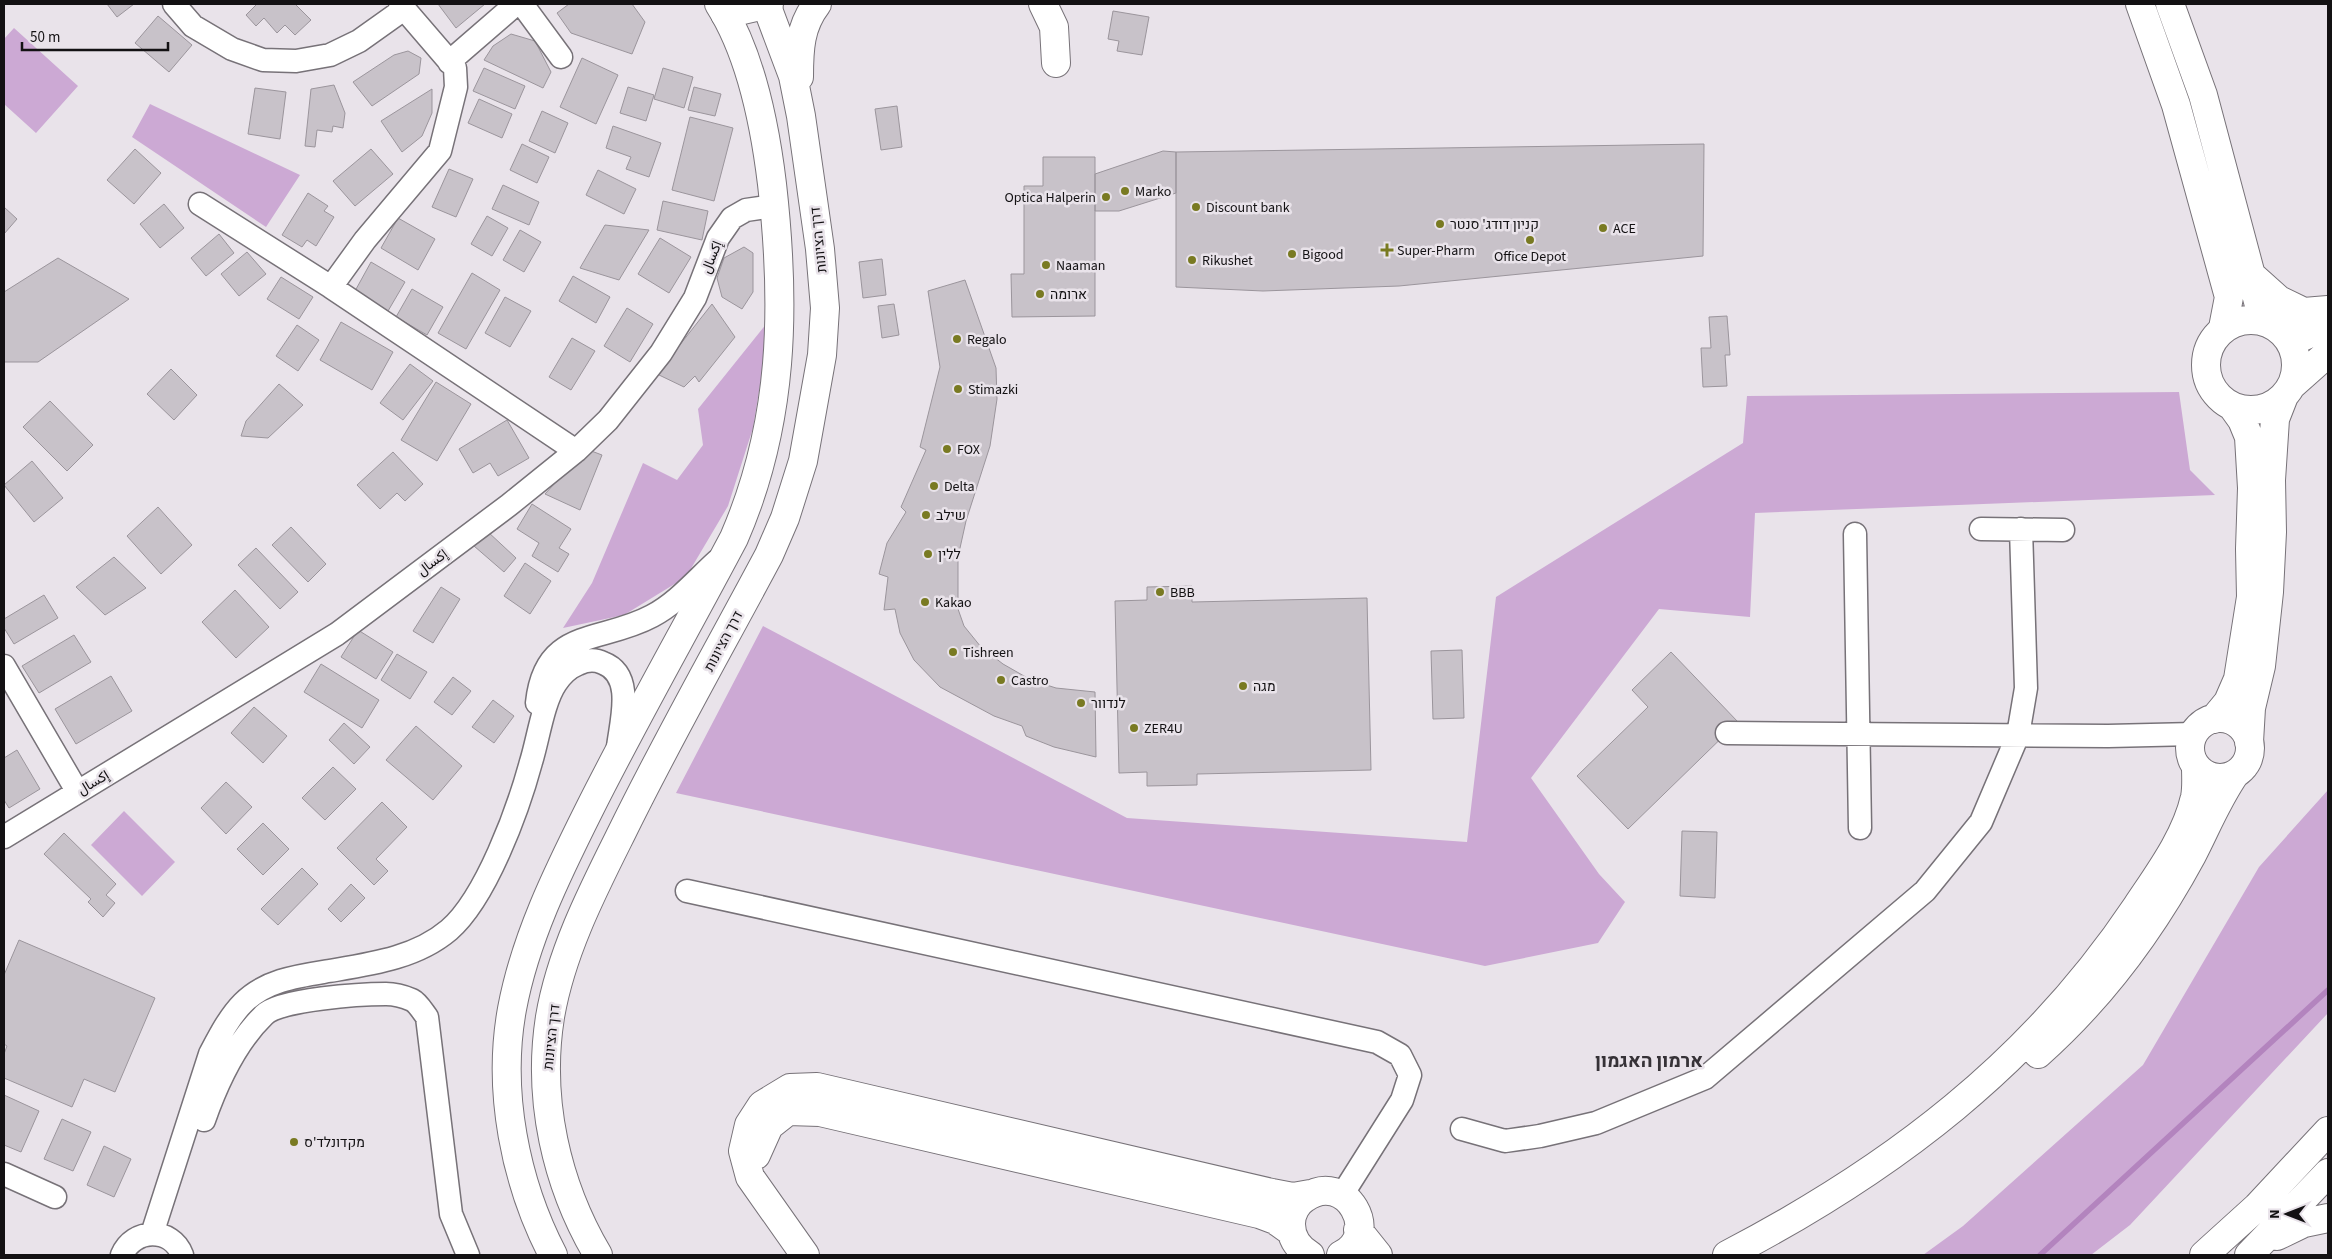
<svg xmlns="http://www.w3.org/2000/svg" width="2332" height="1259" font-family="'Source Sans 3',Vazirmatn,Heebo,sans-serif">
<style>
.grass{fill:#cca9d4}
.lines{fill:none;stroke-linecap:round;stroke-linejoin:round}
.stream{stroke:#b384be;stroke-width:5.5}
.building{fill:#c8c2c9;stroke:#9b959c}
.street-casing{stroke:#777278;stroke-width:25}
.secondary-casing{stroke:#777278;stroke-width:30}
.highway-casing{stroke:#777278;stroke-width:30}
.street{stroke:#fff;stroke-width:22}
.secondary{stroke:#fff;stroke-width:28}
.highway{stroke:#fff;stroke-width:28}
.poi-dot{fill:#797a22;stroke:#e9e3ea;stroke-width:2}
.labels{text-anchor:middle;stroke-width:5;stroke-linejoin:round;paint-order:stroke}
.poi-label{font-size:14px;fill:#131113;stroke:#e9e3ea;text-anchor:start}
.street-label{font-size:14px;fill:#131113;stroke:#e9e3ea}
.district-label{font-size:19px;font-weight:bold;fill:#363237;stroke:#e9e3ea}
</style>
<rect width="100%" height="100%" fill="#e9e3ea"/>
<path class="grass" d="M14,28L78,86L36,133L4,104V39Z
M150,104L300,175L266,227L132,137Z
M771,318L753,428L728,506L686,577L624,615L563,628L592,583L643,463L677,480L703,445L698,409Z
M2179,392L2190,470L2215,495L1755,513L1750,617L1659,609L1531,778L1599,874L1625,902L1598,943L1485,966L676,793L763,626L1127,818L1467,842L1496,597L1743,443L1747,396Z
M2328,790V1013L2130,1225L2091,1255H1923L1963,1226L2143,1065L2259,867Z
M124,811L175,862L142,896L91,845Z"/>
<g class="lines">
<path class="stream" d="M2040,1255L2328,990"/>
</g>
<path class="building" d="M107,4H134L117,17Z
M257,4H295L311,20L295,35L285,25L277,33L264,18L256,26L246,15Z
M438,4H485L456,28Z
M569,4H632L645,22L632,54L571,33L557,13Z
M1113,11L1149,17L1142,55L1117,51L1119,41L1108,39Z
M158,16L192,45L169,72L135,43Z
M511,34L535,41L551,72L543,88L484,60L493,46Z
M408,51L421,58L419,74L372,106L353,82L394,55Z
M582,58L618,75L596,124L560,107Z
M484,68L525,86L515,109L473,91Z
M663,68L693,77L684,108L654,99Z
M334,85L345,113L343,128L333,126L332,132L317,130L315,147L305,146L311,89Z
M628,87L654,95L646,121L620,113Z
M694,87L721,94L715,116L688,110Z
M255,88L286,92L280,139L248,134Z
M432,89V113L422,136L402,152L381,121Z
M479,99L512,114L502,138L468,123Z
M897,106L902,147L881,150L875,109Z
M542,111L568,123L555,153L529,141Z
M690,117L733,128L714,201L672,190Z
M613,126L661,143L649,177L626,169L631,157L606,148Z
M522,144L549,157L537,183L510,170Z
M1704,144L1703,256L1399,286L1263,291L1176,287V152Z
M135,149L161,173L134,204L107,180Z
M371,149L393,174L355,206L333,181Z
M1163,151L1176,152V193L1119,211H1095V174Z
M1043,157H1095V316L1012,317L1011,274H1024V186H1043Z
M449,169L473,179L456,217L432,207Z
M598,170L636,189L624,214L586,195Z
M503,185L539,202L529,225L492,209Z
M308,193L328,206L324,211L334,217L316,246L307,240L302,247L282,235Z
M663,201L708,211L702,240L657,230Z
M164,204L184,228L160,248L140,224Z
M4,207L17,219L4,234Z
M487,216L508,228L492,256L471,244Z
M398,218L435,239L418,270L381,248Z
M605,225L649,230L619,280L580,268Z
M520,230L541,242L524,272L503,260Z
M219,234L234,253L206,276L191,258Z
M660,238L691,257L669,293L638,274Z
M744,247L753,253V292L742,309L722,297L717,278L724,258Z
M247,252L266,274L239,296L221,274Z
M58,258L129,299L38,362H4V292Z
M882,259L886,295L863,298L859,262Z
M371,262L405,282L388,311L355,291Z
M472,273L500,290L466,349L438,333Z
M573,276L610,297L596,323L559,301Z
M281,277L313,297L299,319L267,299Z
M965,280L996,368L997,399L990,446L966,521L958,557V609L964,626L981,647L1003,664L1031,680L1056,688L1095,692L1096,757L1054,747L1026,736L1022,726L994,716L940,687L914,660L900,633L895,609L884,610L888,577L879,574L887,543L906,512L901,507L926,450L920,447L940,367L928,291Z
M412,289L443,307L427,335L396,317Z
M505,297L531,311L510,347L485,333Z
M712,304L735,337L699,382L695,376L684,387L657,374Z
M894,304L899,335L882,338L878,306Z
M627,308L653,324L630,362L604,346Z
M1727,316L1730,355H1725L1727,386L1703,387L1701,348H1711L1709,317Z
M341,322L393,352L372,390L320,360Z
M297,325L319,340L298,371L276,356Z
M572,338L595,351L571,390L549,377Z
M410,364L433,381L403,420L380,403Z
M171,369L197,395L174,420L147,394Z
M436,382L471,404L437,461L401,440Z
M279,384L303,405L268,438L241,436L246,421Z
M50,401L93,445L67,471L23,427Z
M507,420L529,458L498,476L490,463L473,473L459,449Z
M586,449L602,455L580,510L545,494Z
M393,452L423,484L405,501L397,493L380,509L357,485Z
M32,461L63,498L34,522L4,485Z
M532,504L571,529L559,548L569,554L558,572L532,556L539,543L517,529Z
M158,507L192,545L161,574L127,536Z
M291,527L326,564L308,582L272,545Z
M487,531L516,558L504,572L474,546Z
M256,548L298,592L280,609L238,565Z
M114,557L146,588L105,615L76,587Z
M525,563L551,581L530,614L504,596Z
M1192,586V602L1367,598L1371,770L1197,774V785L1147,786V772L1119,773L1115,601L1147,600V587Z
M441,587L460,599L433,643L413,631Z
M235,590L269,627L236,658L202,622Z
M44,595L58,618L14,644L4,628V619Z
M358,630L393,652L376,679L341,657Z
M74,635L91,662L39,693L22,666Z
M1462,650L1464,718L1433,719L1431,651Z
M1671,652L1738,722L1628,829L1577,776L1648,707L1632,690Z
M397,654L427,672L410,699L381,680Z
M321,664L379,700L362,728L304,692Z
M111,676L132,711L76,744L55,709Z
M453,677L471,691L452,715L434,702Z
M493,700L514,716L494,743L472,727Z
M254,707L287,736L263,763L231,733Z
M344,723L370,747L354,764L329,740Z
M416,726L462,766L433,800L386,760Z
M17,750L40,789L9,808L4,800V758Z
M333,767L356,789L325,820L302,798Z
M226,782L252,807L226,834L201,808Z
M382,802L407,827L376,859L388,871L374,885L337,848Z
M263,823L289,849L263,875L237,849Z
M1682,831L1717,832L1715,898L1680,896Z
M64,833L116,884L106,895L115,903L103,917L88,902L91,899L44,854Z
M302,868L318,884L278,925L261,909Z
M351,884L365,898L341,922L328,909Z
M19,940L155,998L115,1092L84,1079L72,1107L4,1078V1054L7,1046L4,1044V975Z
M4,1095L39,1111L21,1152L4,1145Z
M62,1119L91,1132L73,1171L44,1159Z
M104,1146L131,1159L114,1197L87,1185Z"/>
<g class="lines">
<g class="street-casing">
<path id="street" d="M174,4L193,26L232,49L263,60L296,61L330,55L359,41L404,9
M522,4L561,57
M449,62L516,4
M200,204L331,287L576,451
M331,287L365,240L440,151L456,87L455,68L400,4
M1981,529L2063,530
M1855,534L1860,828
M4,666L77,791
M537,703C545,627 600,644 652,616C677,603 697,579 717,561
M1727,733L2108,736L2194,734
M4,837L337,634L509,505L576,451L608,420L661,353L695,298L718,238L732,218L746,210L774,206
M687,891L1377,1042L1400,1055L1410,1075L1402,1100L1342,1195
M204,1120C217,1083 235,1043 264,1015C280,999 362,994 386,994C394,994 405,997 412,1000C418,1003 423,1012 427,1017L451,1214L468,1255
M1462,1129L1505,1141L1540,1136L1596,1123L1705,1078L1925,891L1981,822L2018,735L2026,688L2021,529
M4,1174L55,1197
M152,1234L210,1054C219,1037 229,1017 243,1003C266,980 298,976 329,971C371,964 416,958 449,930C486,898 518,810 531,762C538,740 543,702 556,683C562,674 568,668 578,664C586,660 595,659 603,663C635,675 621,721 618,747
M122,1255C133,1228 172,1227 182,1255"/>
</g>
<g class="secondary-casing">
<path id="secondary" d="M1043,4L1054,27L1056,63
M2140,4L2176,105L2229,297L2223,328
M2170,4L2203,95L2260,309L2267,322
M725,14L769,4
M2251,275L2279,300L2304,312L2328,310
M2206 365a45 45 0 1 1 90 0a45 45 0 1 1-90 0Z
M2280,329L2302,337L2328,325
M2292,385L2328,353
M2190 748a30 30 0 1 1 60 0a30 30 0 1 1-60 0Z
M2214,719L2228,702L2238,679L2251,597L2250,549L2252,488L2249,437L2242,420L2232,406
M2249,742L2251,708L2261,666L2269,592L2272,532L2271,480L2275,419L2284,396
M2038,1054C2101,998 2152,929 2192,855C2206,828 2217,800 2235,774
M756,1155L769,1126L788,1111L820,1112L1259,1214L1275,1220L1292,1232
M1358,1230L1378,1255
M805,1255L750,1177L743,1151L749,1125L762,1105L790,1088L817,1087L1272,1193L1293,1197L1310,1194
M1310,1255C1298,1248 1291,1238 1291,1224C1291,1213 1297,1203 1305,1198C1346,1169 1383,1235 1341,1255
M1727,1255C1892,1169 2032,1063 2137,906C2159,873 2186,837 2195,797C2197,787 2196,776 2196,767"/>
</g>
<g class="highway-casing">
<path id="highway" d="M799,77C799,49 800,26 817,4
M2277,1236L2304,1223L2328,1218
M553,1255C515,1182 497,1091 512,1009C525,939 557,874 589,810C635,718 686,629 734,538C784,423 786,307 772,184C765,126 751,54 719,4
M598,1255C556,1184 537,1099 550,1017C561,952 593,890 622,832C668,738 720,647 769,555L785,518L803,461L822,355L825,308L820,249L801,116L793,76L766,4
M2204,1255L2257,1207L2328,1131
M2249,1255L2328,1173"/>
</g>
<use href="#street" class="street"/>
<use href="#secondary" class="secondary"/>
<use href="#highway" class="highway"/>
</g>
<g class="poi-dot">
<circle cx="1125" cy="191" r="5"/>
<circle cx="1106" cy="197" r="5"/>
<circle cx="1196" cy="207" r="5"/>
<circle cx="1440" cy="224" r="5"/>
<circle cx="1603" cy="228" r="5"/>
<circle cx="1530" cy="240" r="5"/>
<path d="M1384.5 242.5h5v5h5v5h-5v5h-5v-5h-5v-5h5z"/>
<circle cx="1292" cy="254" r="5"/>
<circle cx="1192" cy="260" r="5"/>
<circle cx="1046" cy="265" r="5"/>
<circle cx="1040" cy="294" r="5"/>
<circle cx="957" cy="339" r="5"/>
<circle cx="958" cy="389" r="5"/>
<circle cx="947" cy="449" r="5"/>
<circle cx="934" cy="486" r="5"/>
<circle cx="926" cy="515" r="5"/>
<circle cx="928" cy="554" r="5"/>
<circle cx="1160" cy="592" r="5"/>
<circle cx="925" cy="602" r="5"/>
<circle cx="953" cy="652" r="5"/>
<circle cx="1001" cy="680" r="5"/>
<circle cx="1243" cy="686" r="5"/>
<circle cx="1081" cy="703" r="5"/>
<circle cx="1134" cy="728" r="5"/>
<circle cx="294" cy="1142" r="5"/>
</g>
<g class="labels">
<g class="poi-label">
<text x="1135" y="196">Marko</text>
<text x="1096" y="202" text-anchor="end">Optica Halperin</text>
<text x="1206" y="212">Discount bank</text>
<text x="1450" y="229">קניון דודג' סנטר</text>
<text x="1613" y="233">ACE</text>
<text x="1397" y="255">Super-Pharm</text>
<text x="1302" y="259">Bigood</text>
<text x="1530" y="261" text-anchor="middle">Office Depot</text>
<text x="1202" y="265">Rikushet</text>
<text x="1056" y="270">Naaman</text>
<text x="1050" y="299">ארומה</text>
<text x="967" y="344">Regalo</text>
<text x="968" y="394">Stimazki</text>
<text x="957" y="454">FOX</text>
<text x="944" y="491">Delta</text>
<text x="936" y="520">שילב</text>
<text x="938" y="559">ללין</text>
<text x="1170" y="597">BBB</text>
<text x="935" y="607">Kakao</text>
<text x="963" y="657">Tishreen</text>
<text x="1011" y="685">Castro</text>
<text x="1253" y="691">מגה</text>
<text x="1091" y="708">לנדוור</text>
<text x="1144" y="733">ZER4U</text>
<text x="304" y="1147">מקדונלד'ס</text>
</g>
<g class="street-label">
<text transform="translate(818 240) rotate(-96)" y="5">דרך הציונות</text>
<text transform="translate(711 257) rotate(-68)" y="5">إكسال</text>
<text transform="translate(432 562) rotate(-37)" y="5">إكسال</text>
<text transform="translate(723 641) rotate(-62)" y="5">דרך הציונות</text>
<text transform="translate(93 782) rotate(-31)" y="5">إكسال</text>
<text transform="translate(551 1037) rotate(-84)" y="5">דרך הציונות</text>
</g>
<g class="district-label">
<text x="1649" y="1067">ארמון האגמון</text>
</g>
</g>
<rect width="2332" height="1259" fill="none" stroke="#131113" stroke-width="10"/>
<g transform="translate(2287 1214) rotate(270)" stroke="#e9e3ea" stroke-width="4" paint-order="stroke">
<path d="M0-4L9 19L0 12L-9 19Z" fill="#131113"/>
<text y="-8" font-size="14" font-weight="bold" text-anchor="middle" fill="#131113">N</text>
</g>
<path d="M22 42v8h146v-8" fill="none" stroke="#131113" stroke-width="2.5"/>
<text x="30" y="42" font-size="15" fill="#131113" stroke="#e9e3ea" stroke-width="4" paint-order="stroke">50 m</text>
</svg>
